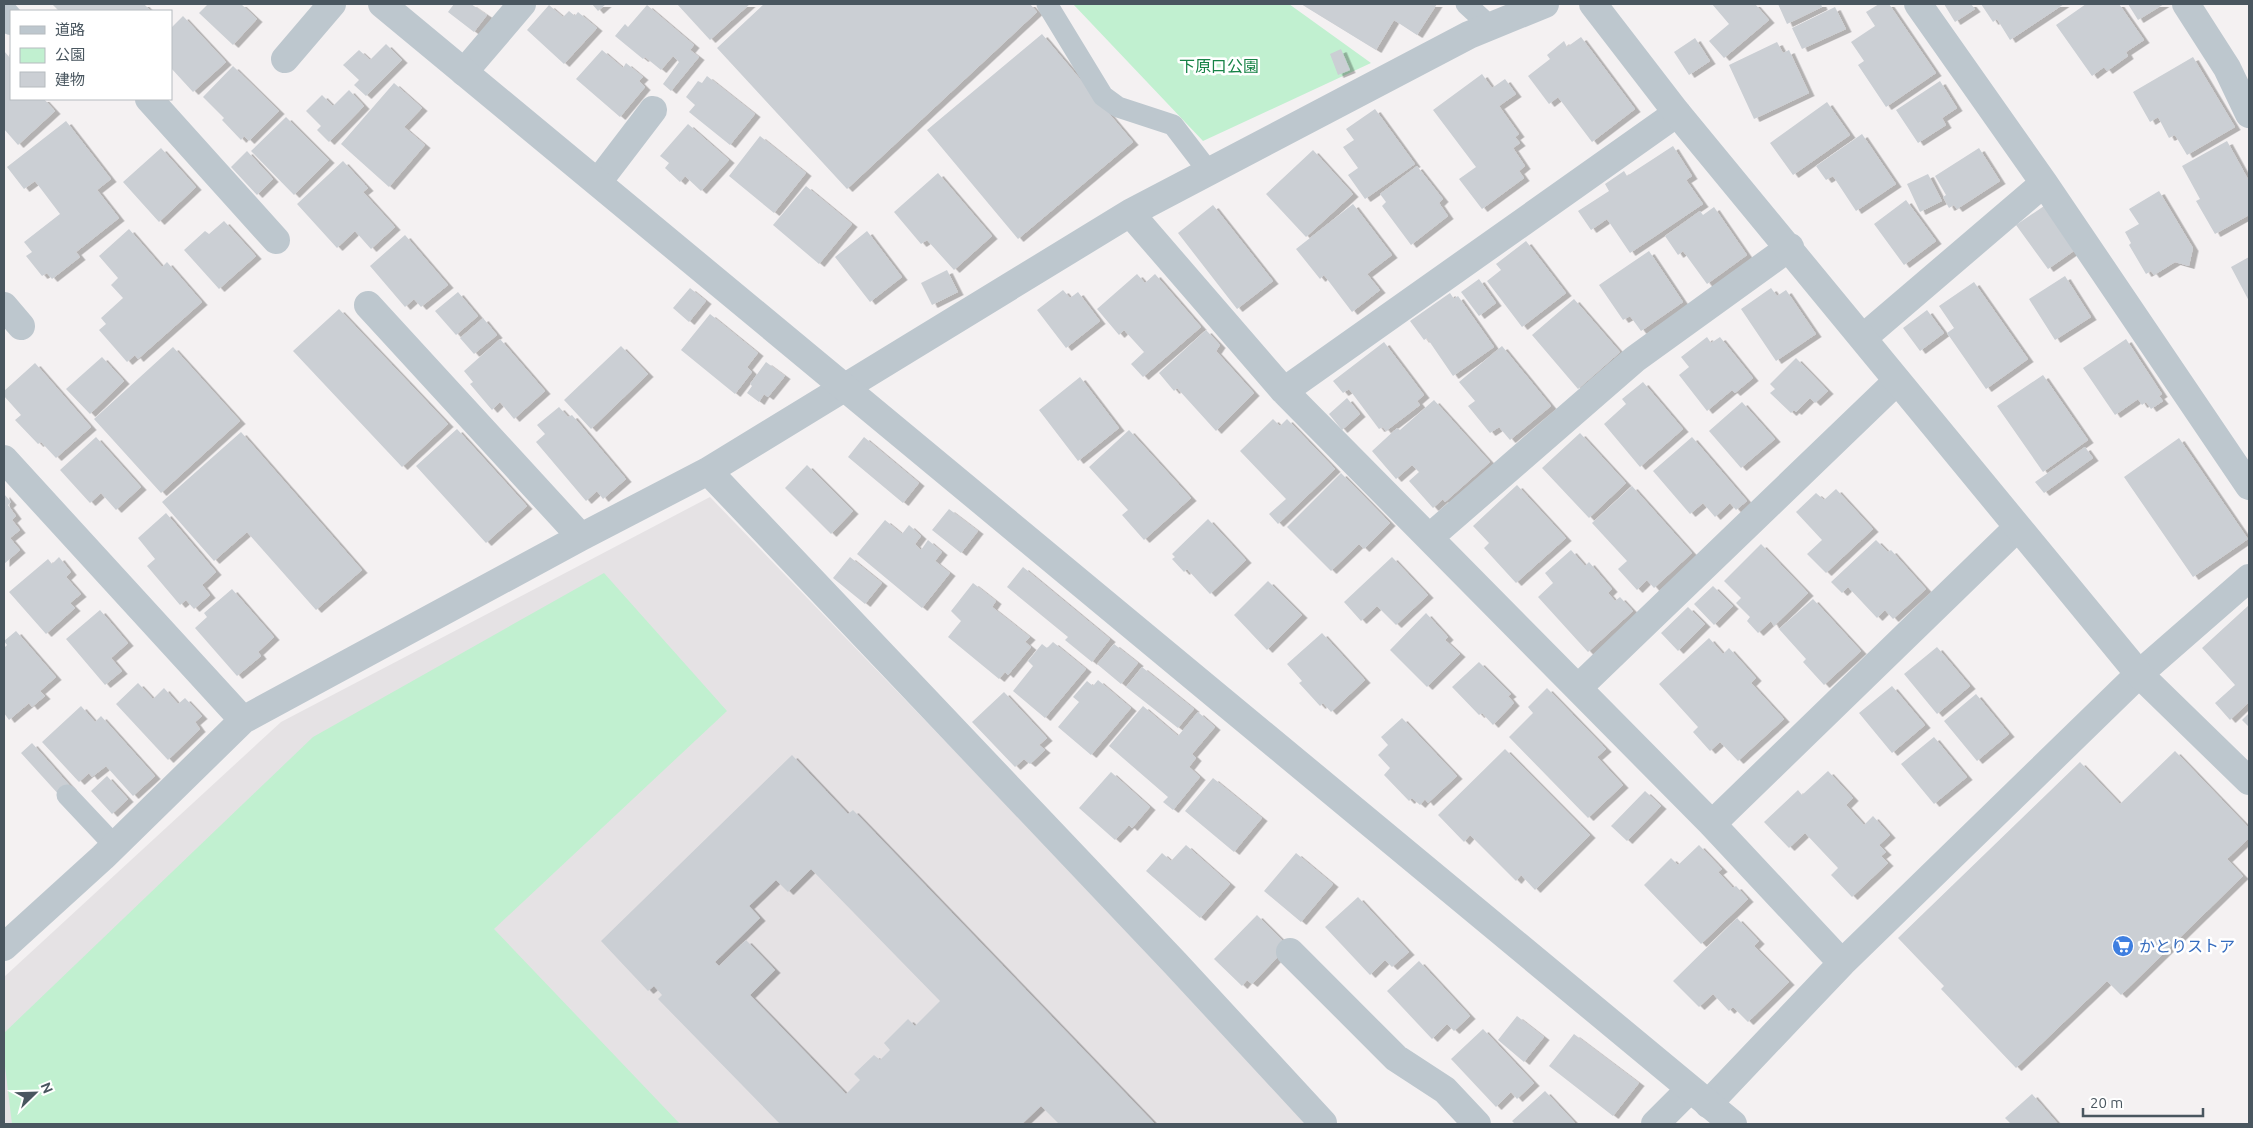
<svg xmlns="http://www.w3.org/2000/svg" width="2253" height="1128" font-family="Ubuntu,'Noto Sans JP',sans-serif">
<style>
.education{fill:#e5e2e4}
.green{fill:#c1f0d0}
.building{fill:#cbcfd4;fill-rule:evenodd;filter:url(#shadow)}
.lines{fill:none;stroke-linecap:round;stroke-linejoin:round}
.service{stroke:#bdc7ce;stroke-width:21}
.minor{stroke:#bdc7ce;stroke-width:28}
.tertiary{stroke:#bdc7ce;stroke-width:28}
.labels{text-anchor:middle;stroke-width:5;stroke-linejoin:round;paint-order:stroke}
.park-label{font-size:16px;fill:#178346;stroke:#fff}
.shop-label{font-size:16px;fill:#366cbe;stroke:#fff;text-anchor:start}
</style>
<defs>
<filter id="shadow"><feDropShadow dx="5.5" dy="3" stdDeviation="0" flood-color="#0004"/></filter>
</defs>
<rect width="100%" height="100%" fill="#f4f1f2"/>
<path class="education" d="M710,497L1314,1124H4V977L281,722Z"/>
<path class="green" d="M1073,4H1289L1371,63L1203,141Z
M604,573L727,711L494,929L680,1124H12L4,1058V1033L313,737Z"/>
<path class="building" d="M52,4H144L151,11H59Z
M208,4H241L257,19L233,45L199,13Z
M454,4H471L487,15L474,32L448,12Z
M592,4H606L598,11Z
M677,4H750L710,40Z
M764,4H1030L1037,12L847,189L717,48Z
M1301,4H1437L1417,35L1394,20L1376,50Z
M1712,4H1755L1769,20L1724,58L1709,41L1729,24Z
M1778,4H1821L1822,7L1787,24Z
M1879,4H1889L1936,73L1886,107L1858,65L1864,61L1851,42L1875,26L1866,12Z
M1944,4H1971L1975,9L1955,22Z
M1981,4H2064L2010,40L1997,19L1993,22Z
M2086,4H2119L2144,40L2126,52L2128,56L2107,71L2104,67L2092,76L2056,25Z
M2128,4H2164L2138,20Z
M549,5L563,17L569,11L575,16L578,12L597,28L564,64L527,30Z
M647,5L694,45L690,50L699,57L671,91L663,84L679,62L673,56L661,70L645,57L643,59L615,36L625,24L628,27Z
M1835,7L1846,29L1802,49L1792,28Z
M183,16L226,62L193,92L171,68V28Z
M1042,34L1133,142L1018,239L927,130Z
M1581,37L1635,109L1592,142L1558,97L1549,104L1528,76L1550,59L1547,55L1564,41L1567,47Z
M1695,38L1710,61L1689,75L1674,52Z
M1777,42L1783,53L1789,50L1809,93L1754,119L1729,65Z
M386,44L402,60L366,96L354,85L359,80L343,65L359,50L370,60Z
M1341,49L1350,70L1338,75L1330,54Z
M602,50L623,68L626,63L643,77L639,81L645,87L620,117L576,79Z
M4,51L11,59V99H44L55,111L18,145L4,129Z
M2193,57L2235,127L2187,155L2175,135L2169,138L2158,117L2150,122L2133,92Z
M233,66L279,111L249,141L244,136L241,140L222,120L224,118L203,97Z
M1482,74L1492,88L1505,79L1516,94L1499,106L1519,134L1515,137L1520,143L1513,148L1525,166L1519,171L1524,178L1482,209L1459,179L1476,167L1433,110Z
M707,76L755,114L730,145L689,112L695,105L686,97L698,81L702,83Z
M1940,81L1957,108L1942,118L1946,125L1918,143L1896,110Z
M394,83L422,108L404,127L425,145L389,187L341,144Z
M349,90L364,106L329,142L317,130L321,126L306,111L322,95L333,106Z
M1827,102L1850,135L1793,175L1770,143Z
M1375,109L1415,164L1365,199L1348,175L1358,168L1343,147L1354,140L1346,129Z
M286,117L329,160L294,195L251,151Z
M66,121L111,179L97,190L119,218L76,252L80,257L52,279L47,273L42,276L26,256L32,252L24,242L60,214L35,181L24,189L7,167Z
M688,124L729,160L701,191L685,176L680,182L665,168L669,163L660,156Z
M1862,134L1896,184L1856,211L1833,176L1826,180L1816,166Z
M760,136L806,173L774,213L729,176Z
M2227,141L2249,181V215L2215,234L2196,201L2200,199L2182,166Z
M1673,146L1692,176L1686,180L1703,204L1630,253L1607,219L1591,230L1578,211L1609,191L1605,184L1624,171L1627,176Z
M161,148L196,187L159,222L123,182Z
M1979,148L2000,181L1957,209L1954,205L1949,208L1943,197L1946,195L1935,176Z
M1313,150L1353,194L1306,237L1266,194Z
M247,151L273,179L257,195L231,167Z
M343,161L368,188L363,192L395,227L371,249L355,231L337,248L297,204Z
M1417,166L1443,199L1439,203L1448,216L1411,245L1382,206L1386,202L1380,194Z
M938,173L992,236L954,270L927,240L921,244L894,212Z
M1928,174L1942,201L1920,212L1907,184Z
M806,186L852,224L819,264L773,225Z
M2159,191L2193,248L2189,266L2175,262L2154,275L2151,271L2146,274L2129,245L2131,243L2125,232L2139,224L2129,209Z
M1906,200L1936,241L1904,265L1874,224Z
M1353,204L1392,255L1367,274L1380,290L1352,312L1324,275L1320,279L1296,249Z
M2047,204L2078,248L2048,269L2016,225Z
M1213,205L1273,281L1237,309L1178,233Z
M1714,207L1747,255L1707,284L1683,251L1678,255L1665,236L1700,211L1703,215Z
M224,221L256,256L219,289L184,250L205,231L209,234Z
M129,229L162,267L167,262L202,302L138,359L135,355L127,362L99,330L106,324L101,318L123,298L111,285L118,278L99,256Z
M867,231L902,277L870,302L835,257Z
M405,235L448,285L421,307L414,299L405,307L370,266Z
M1526,241L1566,293L1522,327L1487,281L1501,270L1496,264Z
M1649,251L1683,302L1641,331L1630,316L1623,320L1599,285Z
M2249,257V301L2231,267Z
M947,270L958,292L932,305L921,283Z
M1137,274L1145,283L1155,274L1201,327L1143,377L1131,364L1144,352L1124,330L1119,335L1097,309Z
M2065,276L2091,317L2055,340L2029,299Z
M1479,279L1496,303L1479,316L1461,292Z
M1974,282L2028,359L1986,389L1947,333L1954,328L1939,306Z
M690,288L706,301L689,322L673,308Z
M1771,288L1777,296L1786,290L1816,334L1776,361L1741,309Z
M1063,290L1070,298L1078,292L1100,321L1066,348L1037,310Z
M458,292L478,316L456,335L435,311Z
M1450,293L1454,299L1458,296L1494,347L1453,376L1427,338L1424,340L1410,321Z
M1574,299L1620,352L1578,389L1532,335Z
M339,309L448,424L402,467L293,351Z
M1927,310L1944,333L1920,351L1903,328Z
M710,314L758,353L747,367L752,372L735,394L681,350Z
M483,318L497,335L474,354L460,338Z
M1206,330L1220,345L1216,351L1254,393L1216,431L1177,388L1174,391L1159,373Z
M1707,337L1711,343L1720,337L1753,378L1735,393L1732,390L1707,411L1679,375L1689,367L1681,357Z
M500,339L545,391L514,419L500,402L492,410L470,384L473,382L464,371Z
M2126,339L2162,394L2159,396L2163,401L2151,409L2146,402L2142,405L2138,399L2115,415L2083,368Z
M1384,342L1424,395L1417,401L1420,405L1386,431L1383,427L1379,429L1349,389L1343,393L1333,381Z
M621,346L648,374L591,429L564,400Z
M1502,346L1551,406L1510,440L1499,427L1490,433L1468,406L1475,401L1459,382Z
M173,347L240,421L161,493L94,419Z
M102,357L124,381L90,414L66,389Z
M1796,358L1828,391L1815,403L1810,398L1796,412L1794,410L1791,413L1770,393L1775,389L1770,384Z
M766,362L785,376L768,397L764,394L759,402L747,393L752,386L750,384Z
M35,363L91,427L56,458L41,442L38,444L15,420L21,415L4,396V391Z
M2043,375L2088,440L2043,472L1997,406Z
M1080,377L1119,428L1078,461L1039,410Z
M1643,382L1683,429L1640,467L1604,424L1626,404L1622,399Z
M1347,398L1360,414L1342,430L1329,414Z
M1434,400L1490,462L1445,502L1443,499L1433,508L1409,481L1419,472L1412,465L1396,479L1372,451L1397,428L1400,430Z
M1742,402L1775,439L1741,468L1709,431Z
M559,407L568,417L572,415L626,479L603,499L597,491L586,501L536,442L545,434L537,425Z
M1273,419L1280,426L1287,419L1335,469L1278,524L1269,514L1286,499L1240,451Z
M457,429L527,506L486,543L416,466Z
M1129,430L1191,498L1144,540L1122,515L1128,510L1089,467Z
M241,432L362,570L316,610L247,532L214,561L162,502Z
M1580,433L1626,483L1589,518L1542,468Z
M96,437L141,487L116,510L101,493L90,503L60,470Z
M864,437L919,483L903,503L848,457Z
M1692,437L1747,501L1736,510L1730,503L1715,517L1703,503L1690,514L1653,471Z
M2179,438L2248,539L2193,577L2124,477Z
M2085,447L2093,458L2044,493L2035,482Z
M807,465L853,511L831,534L785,488Z
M1341,473L1390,523L1364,549L1359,544L1331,571L1287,527Z
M1517,485L1566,538L1516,583L1484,548L1489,543L1473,526Z
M1632,486L1692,553L1654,588L1647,580L1637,590L1618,569L1627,561L1592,523Z
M1836,489L1873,529L1826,573L1807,554L1822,540L1796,512L1816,493L1824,500Z
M4,494L11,502L8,505L16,516L12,520L20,530L10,538L20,550L4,564Z
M949,509L978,531L961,553L932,530Z
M166,513L216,572L202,585L210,595L194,609L186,600L180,605L147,566L155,559L138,538Z
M1208,519L1246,560L1210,594L1187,569L1184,572L1172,559L1175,557L1172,554Z
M885,520L902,534L909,525L921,536L915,544L921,550L928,540L942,552L935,561L950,573L922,608L857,554Z
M1876,540L1888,552L1891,550L1926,589L1893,619L1885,610L1877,618L1848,587L1842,593L1831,582Z
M1761,544L1808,593L1774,626L1771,621L1758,633L1747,621L1750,617L1736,603L1741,598L1724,581Z
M1571,550L1585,566L1589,562L1612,589L1608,593L1615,601L1620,597L1633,611L1588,652L1538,597L1553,583L1545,573Z
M59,557L71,572L66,577L81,594L70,603L75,608L46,634L9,592L48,559L52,564Z
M850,557L882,583L865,604L833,578Z
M1392,557L1428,595L1396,625L1377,606L1361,621L1344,602Z
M1023,567L1110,639L1092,662L1065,640L1068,637L1007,587Z
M1268,581L1302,615L1267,650L1234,615Z
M973,583L996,601L992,607L1030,637L1025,642L1031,647L1008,675L1005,672L999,679L948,637L961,621L951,611Z
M1713,586L1733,606L1714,625L1694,604Z
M232,589L274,637L258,652L261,656L237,676L195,628L207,617L204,613Z
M1813,599L1861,651L1824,685L1803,662L1806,659L1779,629Z
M2249,605V702L2230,720L2215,703L2235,685L2202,648Z
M1688,607L1705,624L1678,651L1661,633Z
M100,610L128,643L111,658L122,671L105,685L66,639Z
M1426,613L1448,637L1445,640L1460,654L1427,687L1390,650Z
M16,631L56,677L40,691L45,696L32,707L29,703L9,720L4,713V648L7,645L4,641Z
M1322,633L1365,680L1331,712L1323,703L1320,706L1299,683L1302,681L1287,664Z
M1709,638L1723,654L1729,648L1756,678L1751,683L1784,719L1738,761L1720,742L1710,751L1693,732L1698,727L1659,684Z
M1053,642L1086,669L1045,718L1013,691L1033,666L1028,661L1042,644L1047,648Z
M1114,644L1138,663L1121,684L1097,664Z
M1937,647L1970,686L1937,714L1904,674Z
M1479,662L1511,694L1508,696L1514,703L1493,725L1482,713L1479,715L1452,687Z
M1142,667L1194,709L1178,728L1126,687Z
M1098,680L1131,708L1091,755L1058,727L1079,702L1073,697L1087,681L1093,686Z
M138,683L153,699L164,688L178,704L185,698L202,716L195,722L200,729L168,760L116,704Z
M1892,686L1925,725L1892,753L1859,713Z
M1547,688L1606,749L1597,757L1623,785L1588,818L1509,737L1533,713L1528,707Z
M1004,692L1047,738L1039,745L1045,750L1030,764L1024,759L1015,767L972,722Z
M1976,694L2009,734L1977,761L1944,721Z
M81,706L95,722L101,716L155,776L133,796L106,766L92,777L89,773L79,782L42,742Z
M1143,706L1178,736L1198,712L1215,727L1192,754L1196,758L1189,767L1200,777L1173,810L1163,802L1168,797L1109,746Z
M2249,713V727L2242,720Z
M1402,718L1457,776L1428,803L1425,799L1420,805L1412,798L1409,801L1384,775L1390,768L1378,755L1388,745L1381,737Z
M1934,737L1967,777L1934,804L1901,764Z
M32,743L71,787L61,797L21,753Z
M1505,749L1590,835L1535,890L1521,875L1516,881L1470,835L1464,842L1438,815Z
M2175,751L2249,828V838L2227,859L2243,876L2121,995L2107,981L2016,1068L1941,989L1944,986L1898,938L2080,762L2120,804Z
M792,755L848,814L853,810L1155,1124H1059L1041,1106L1022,1124H780L658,999L662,995L654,986L648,991L601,941ZM811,869L940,1001L915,1026L908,1019L884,1043L890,1050L880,1060L874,1055L854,1074L860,1080L846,1094L750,995L775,970L746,940L719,966L715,962L760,918L749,906L776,880L788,892Z
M1828,771L1853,798L1846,805L1864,825L1873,816L1890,835L1879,845L1886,852L1881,856L1888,863L1852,897L1831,875L1838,868L1805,833L1789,848L1764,822L1798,790L1802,795Z
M1111,772L1150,807L1132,828L1129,825L1115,840L1079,808Z
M107,776L128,799L112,814L91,791Z
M1213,778L1262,818L1234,852L1185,811Z
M1645,791L1661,806L1627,841L1611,826Z
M1186,845L1230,884L1200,918L1146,871L1162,853L1171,861Z
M1699,845L1722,869L1718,872L1733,888L1736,886L1748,899L1701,944L1644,885L1671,858L1678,865Z
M1296,853L1333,884L1301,922L1264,891Z
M1358,897L1409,952L1392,967L1385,960L1370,975L1325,927Z
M1257,915L1288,946L1252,984L1247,980L1242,986L1214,959Z
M1737,918L1759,941L1754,946L1789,982L1748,1022L1733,1007L1729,1011L1713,994L1699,1007L1673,981Z
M1419,961L1470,1016L1454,1031L1447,1024L1432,1039L1387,991Z
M1517,1016L1544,1037L1524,1062L1498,1040Z
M1483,1029L1534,1083L1517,1099L1511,1092L1496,1107L1451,1059Z
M1574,1034L1639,1083L1613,1116L1549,1066Z
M1545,1091L1576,1124H1515L1512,1121Z
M2032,1094L2058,1124H2011L2005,1118Z"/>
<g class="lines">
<path class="service" d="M1047,4L1103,96L1118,107L1173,125L1209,172
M1466,4L1491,27
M67,795L115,846"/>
<path class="minor" d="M1918,4L2044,183L2249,486
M2186,4L2227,68L2249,114
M4,13L11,21
M285,59L332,4
M464,72L522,4
M149,99L276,240
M598,182L653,110
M1130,213L1284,391L1712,824L1842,963
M368,305L581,537
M4,306L21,326
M1864,337L2044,183
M1284,391L1677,113
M4,459L243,720
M708,471L1175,963L1323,1123
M1430,537L1635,359L1790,247
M1578,688L1897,381
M1712,824L2017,528
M4,947L103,857L243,720L581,537L708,471L1130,213L1469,35L1545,4
M1290,952L1396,1058L1445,1090L1477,1124
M1708,1104L1842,963L2139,674L2249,578
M1655,1124L1689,1090"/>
<path class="tertiary" d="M382,4L1733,1124
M1593,4L1677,113L2139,674L2249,781"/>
</g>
<defs>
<g id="supermarket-disc" transform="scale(1.125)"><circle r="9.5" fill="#3f7fe0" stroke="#fff"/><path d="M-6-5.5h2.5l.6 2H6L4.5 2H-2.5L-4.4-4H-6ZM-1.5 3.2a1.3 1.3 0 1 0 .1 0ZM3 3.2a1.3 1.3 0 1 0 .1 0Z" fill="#fff"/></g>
</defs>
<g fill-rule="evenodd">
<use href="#supermarket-disc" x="2123" y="946"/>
</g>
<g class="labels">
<g class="park-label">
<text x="1219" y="72">下原口公園</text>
</g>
<g class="shop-label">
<text x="2139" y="952">かとりストア</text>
</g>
</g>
<rect width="2253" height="1128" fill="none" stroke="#49565f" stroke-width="10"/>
<rect x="10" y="10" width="162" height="90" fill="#ffffff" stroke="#b6bbbf"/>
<rect x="20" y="26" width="25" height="8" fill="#bdc7ce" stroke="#b6bbbf"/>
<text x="55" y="35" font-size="15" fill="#49565f">道路</text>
<rect x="20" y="48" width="25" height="15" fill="#c1f0d0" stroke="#b6bbbf"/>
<text x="55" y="60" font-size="15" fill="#49565f">公園</text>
<rect x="20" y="72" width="25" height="15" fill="#cbcfd4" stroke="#b6bbbf"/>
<text x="55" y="85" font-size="15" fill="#49565f">建物</text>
<g transform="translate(35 1093) rotate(67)" stroke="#ffffff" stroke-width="4" paint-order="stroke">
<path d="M0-4L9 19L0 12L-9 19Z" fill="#49565f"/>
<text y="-8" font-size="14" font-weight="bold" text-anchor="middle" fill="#49565f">N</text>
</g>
<path d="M2083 1108v8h120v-8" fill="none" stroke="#49565f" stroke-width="2.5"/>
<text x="2090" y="1108" font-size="15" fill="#49565f" stroke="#ffffff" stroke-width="4" paint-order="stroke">20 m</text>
</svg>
